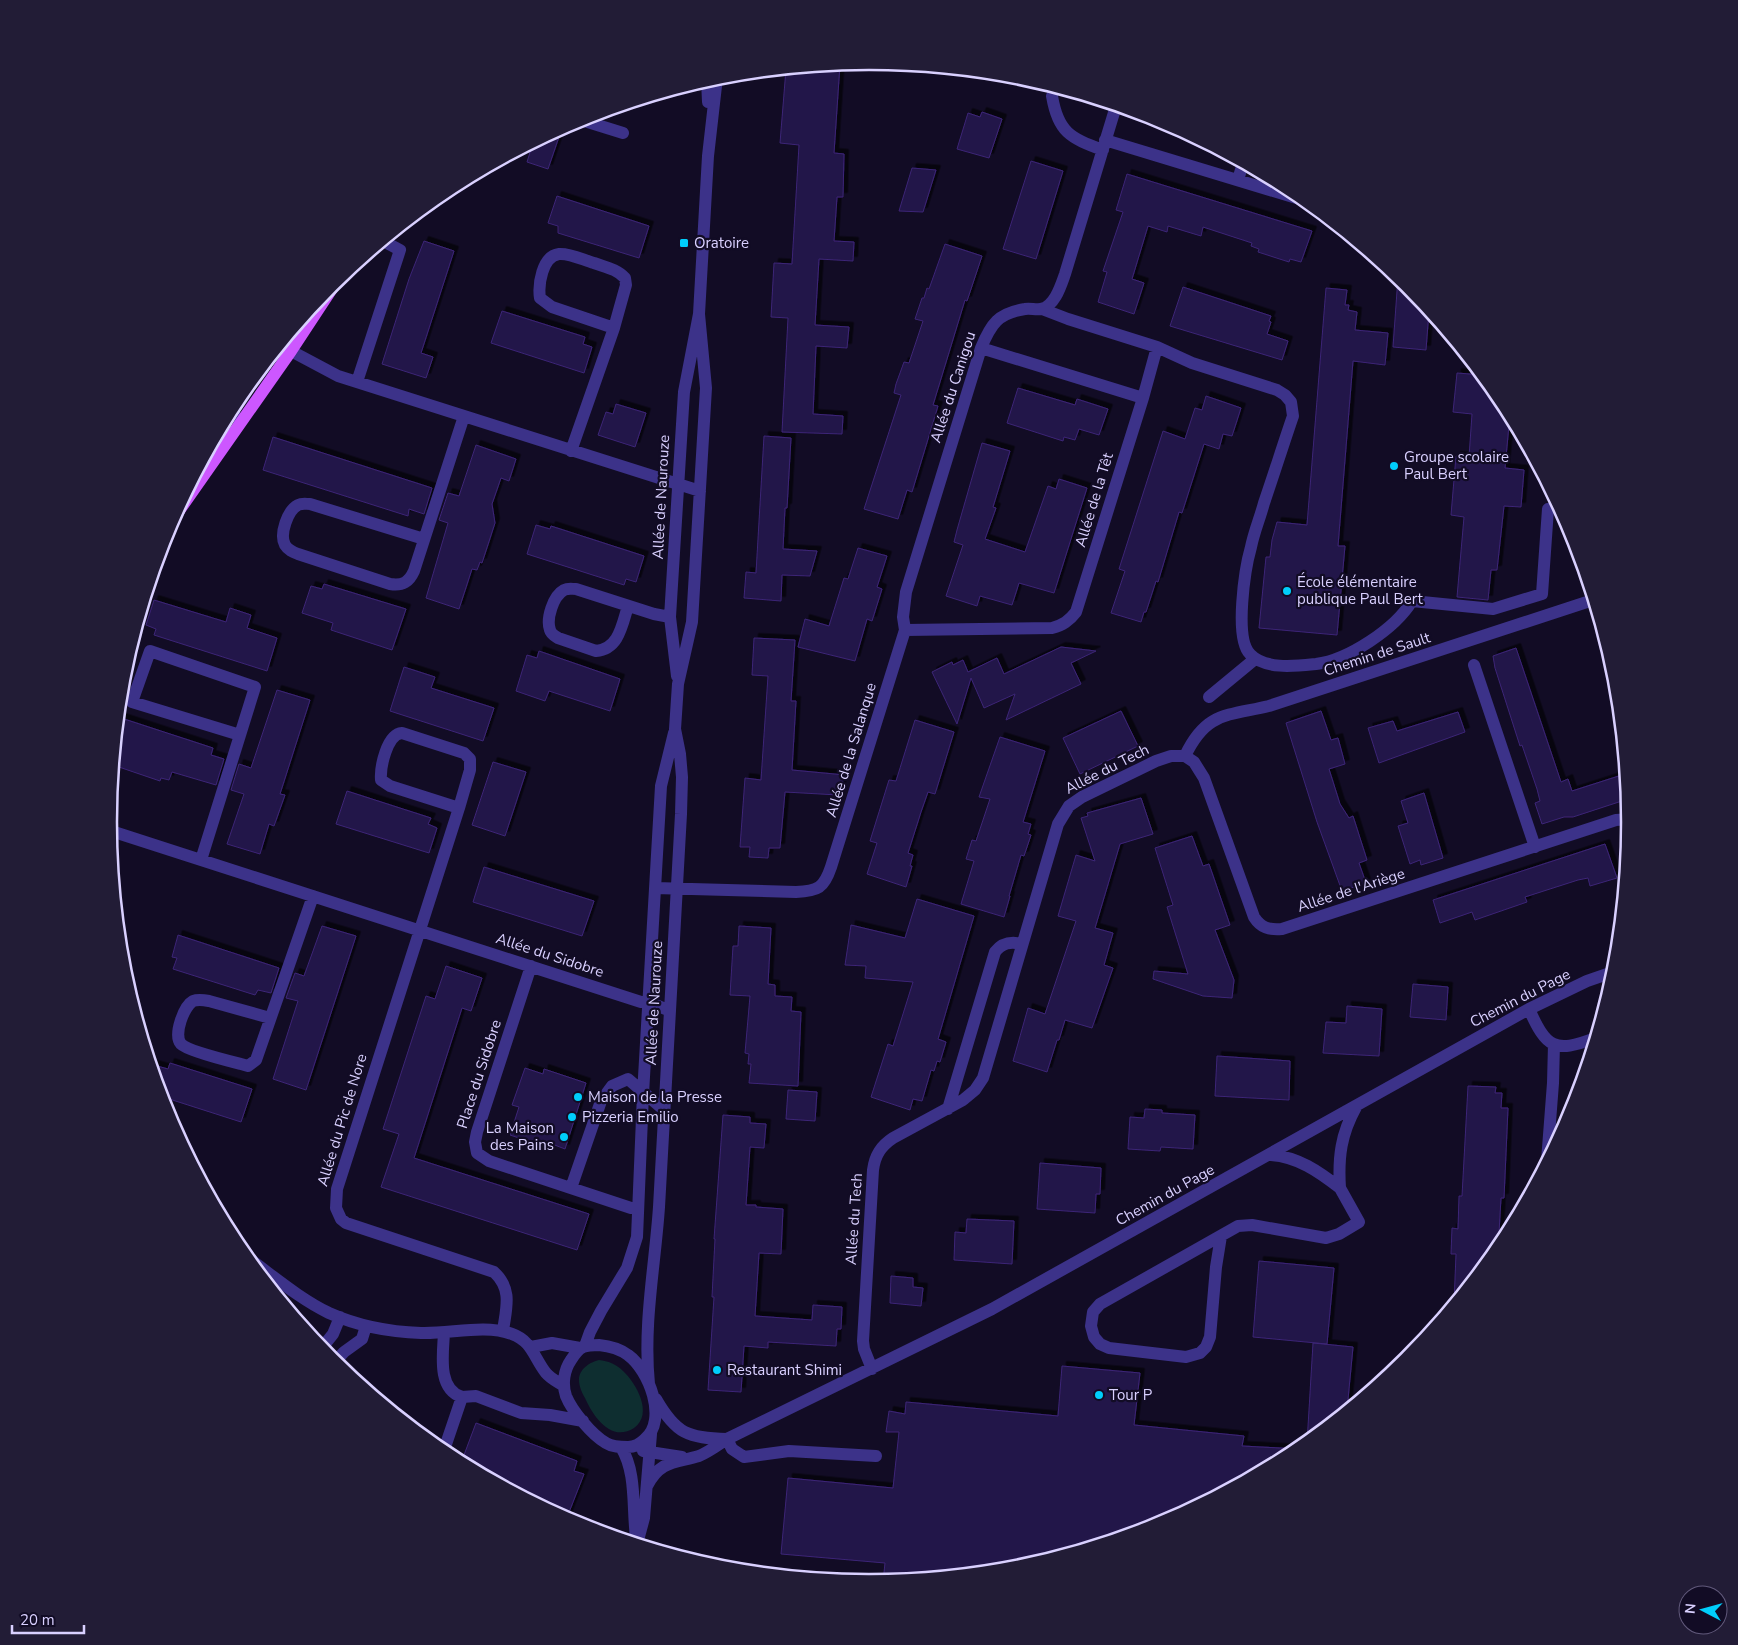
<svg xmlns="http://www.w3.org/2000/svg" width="1738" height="1645" font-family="'Nunito Sans',sans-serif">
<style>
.green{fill:#0e2e30}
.building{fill:#241648;stroke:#3c2577;filter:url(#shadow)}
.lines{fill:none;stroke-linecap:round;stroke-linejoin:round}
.minor{stroke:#3c3289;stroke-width:12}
.major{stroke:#cd57ff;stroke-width:12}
.poi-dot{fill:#00cefb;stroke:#120c25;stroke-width:2}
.labels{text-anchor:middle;stroke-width:4.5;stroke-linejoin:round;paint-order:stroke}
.poi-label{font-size:15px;fill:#d9d0ff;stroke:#120c25;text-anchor:start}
.street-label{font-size:15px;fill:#d9d0ff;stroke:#120c25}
.rim{fill:none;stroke:#d9d0ff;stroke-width:2.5}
</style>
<defs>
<filter id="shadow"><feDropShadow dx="4.5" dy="-4.5" stdDeviation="0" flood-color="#0009"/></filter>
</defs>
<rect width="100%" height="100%" fill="#120c25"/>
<path class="green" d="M599,1360C608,1361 616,1364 623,1371C636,1383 654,1414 634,1428C611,1443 593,1416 585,1398C582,1393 579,1386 579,1380C579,1369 590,1362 599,1360Z"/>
<path class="building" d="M840,64L834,153L844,154L843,197H837L834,241L854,242L853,261L819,259L815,325L849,327L847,348L816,346L813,414L843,416L842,434L782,432L788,318L771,317L774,263L792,264L799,145L780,143L786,69Z
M982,112L1002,119L989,158L957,149L968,113L980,117Z
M562,128L548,169L527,162L533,143Z
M1031,161L1063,171L1036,259L1003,249Z
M912,168L936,170L923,212L899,211Z
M1127,174L1312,231L1301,262L1290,259L1289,262L1258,252L1259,249L1251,246L1252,243L1203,227L1201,236L1168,226L1167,232L1148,226L1132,279L1144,283L1134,314L1098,302L1107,272L1103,271L1123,212L1116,210Z
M557,196L649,226L639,258L558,233V226L548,223Z
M424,241L454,251L421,353L433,357L426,378L382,364L409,279Z
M945,244L982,256L967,301L965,300L933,405L938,406L912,492L907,490L898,519L864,509L901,395L894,393L896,384L904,362L909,363L923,321L915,319L922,298H924L927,288L929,289Z
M1398,277L1407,284L1429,311L1426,350L1393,347Z
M1183,287L1271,316L1269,321L1271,322L1267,334L1288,341L1282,360L1170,326Z
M1326,288L1347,290L1345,305H1349L1348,310L1357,312L1355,330L1388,333L1385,365L1353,361L1338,546H1345L1337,635L1259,628L1266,557H1270L1272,540L1277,522L1307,525Z
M502,311L585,337L583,344L592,347L584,373L491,343Z
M1457,373L1482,375L1502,400L1510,414L1505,468L1524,470L1521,507L1504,506L1497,570H1491L1488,600L1457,597L1464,517L1451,515L1456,456L1469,457L1472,414L1453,412Z
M1018,388L1075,405L1077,399L1108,409L1099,435L1079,429L1075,440L1064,437L1063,441L1007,423Z
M1206,396L1241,408L1232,436L1223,434L1219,449L1204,444L1182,513L1179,512L1158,582L1156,581L1146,612H1144L1141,622L1111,613L1125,571L1119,569L1163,431L1185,439L1195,408L1202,410Z
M616,404L646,413L635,447L598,435L606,412L613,414Z
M764,436L791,438L787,508H785L783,549L817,551L810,576L782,575L781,601L744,598L746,572L756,573Z
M273,437L432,488L424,514L409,509L408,516L263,470Z
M982,443L1010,451L993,507L996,508L985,539L1025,552L1048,486L1056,489L1059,479L1087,488L1054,593L1019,583L1012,605L980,596L977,606L946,596L963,545L954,542L957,530Z
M476,445L516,459L509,481L501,478L492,504L495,523L482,563L480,562L477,570L472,569L459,609L426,598L448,523L439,520L448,493L459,496Z
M536,525L550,529L551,526L644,556L636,582L626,579L624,585L527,554Z
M858,548L887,556L877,587L882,589L872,621L867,619L855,661L798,647L805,619L829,626L844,578L848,579Z
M324,584L406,609L392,650L331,630L333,623L302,613L311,586L322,589Z
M154,600L226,622L230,608L251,615L247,628L277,638L267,671L154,635L156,629L146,625Z
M754,638L795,640L791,701H796L792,770L845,775L838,795L785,792L780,848H769L768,858L749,857L750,847H740L745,778L761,780L768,676L752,675Z
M1061,647L1096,651L1071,663L1081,684L1006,720L1015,694L984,708L971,678L957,724L932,672L952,662L953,665L963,660L968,672L997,658L1004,674Z
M1516,648L1561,782L1568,779L1572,791L1625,774L1628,799L1573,817H1564L1542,824L1535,803L1540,801L1537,789L1522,745L1520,746L1495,668L1493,656Z
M539,651L620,679L610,711L549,691L545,701L516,691L527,655L537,658Z
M404,667L435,677L431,688L494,708L483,741L390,711Z
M277,690L310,700L280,794L285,795L274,826L269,824L260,854L227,844L244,794L231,790L239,764L251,768Z
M1121,711L1138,746L1080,774L1063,738Z
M1321,711L1331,740L1338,738L1345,764L1329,769L1340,804L1349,818L1353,816L1367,860L1359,863L1366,883L1342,891L1317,822L1286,723Z
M1458,712L1465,732L1379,763L1368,728L1393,721L1397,731Z
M118,717L213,748L211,755L224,759L216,785L172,772L169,780L161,778L160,781L116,766L120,754L115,753Z
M915,720L954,732L935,794L928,792L921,812L908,853L913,855L910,866H912L906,887L867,874L877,843L870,841L889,780L896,781Z
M1000,737L1045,751L1023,822L1031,824L1028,834L1031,835L1024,856L1021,855L1009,896H1010L1004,917L961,904L974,861L966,859L972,840L976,841L990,799L979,797Z
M493,762L526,772L505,836L472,825Z
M347,791L431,818L428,824L437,828L429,853L336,824Z
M1424,793L1443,858L1421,865L1420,860L1410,864L1398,826L1408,823L1401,801Z
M1141,798L1153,834L1120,844L1095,928L1113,933L1104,965L1113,968L1092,1028L1065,1020L1059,1040H1057L1047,1072L1013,1061L1028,1008L1045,1014L1076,921L1058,916L1076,855L1095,861L1081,818L1088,816L1087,813Z
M1192,836L1203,866L1209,864L1230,925L1215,930L1234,980L1232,998L1203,996L1153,979L1154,971L1188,974L1167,907L1173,905L1155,848Z
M1605,844L1617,878L1590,886L1588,878L1578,880L1525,897L1527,902L1475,920L1472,912L1440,923L1433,900Z
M484,867L594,901L582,936L473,902Z
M917,899L974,916L938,1039L946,1042L940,1062L937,1061L934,1071L931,1070L922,1101L913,1099L910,1110L871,1097L888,1044L893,1046L913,982L865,978L866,966L845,965L851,925L905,938Z
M322,926L356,936L306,1090L273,1079L298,1001L286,998L295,973L304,976Z
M739,926L771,928L768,984L775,985V996L792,997L791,1011L801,1012L798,1086L749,1083L751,1064H748L749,1054L745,1053L750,996L730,995L733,946H738Z
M178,935L279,968L271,993L258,990L255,995L173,969L177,958L172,957Z
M446,966L482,978L471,1011L462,1008L414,1158L589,1214L577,1250L381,1187L399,1134L383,1129L426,996L435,999Z
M1413,984L1448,987L1446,1020L1410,1017Z
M1347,1006L1382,1009L1379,1056L1323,1053L1326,1022L1346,1023Z
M1217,1056L1290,1061L1289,1100L1215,1096Z
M170,1063L252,1089L241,1122L160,1096L150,1064L168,1069Z
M525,1068L543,1074L544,1069L586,1083L565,1149L547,1142L546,1147L510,1135L519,1107L512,1105Z
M1468,1086L1496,1087L1495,1093H1502L1501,1108H1508L1504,1198H1501L1498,1250L1454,1304L1456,1254H1451L1452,1228L1458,1229L1459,1196H1462Z
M788,1090L817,1092L815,1121L786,1119Z
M1145,1109L1162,1110V1113L1195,1115L1193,1149L1161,1147L1160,1151L1128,1149L1130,1117L1144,1118Z
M723,1115L750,1117V1123L766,1124L764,1148L750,1147L746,1205H756V1207L783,1209L781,1254L759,1253L755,1316L812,1320L813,1305L842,1307L841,1329H837L836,1346L768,1342V1348L744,1346L741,1392L708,1390L714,1297H712L715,1239H714Z
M1040,1163L1101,1168L1100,1194H1096L1095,1213L1037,1209Z
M967,1219L1014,1221L1012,1264L954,1260L955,1232L966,1233Z
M1259,1261L1334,1268L1327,1344L1253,1337Z
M891,1276L913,1278V1287L923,1288L921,1306L890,1303Z
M1313,1343L1353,1347L1347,1410L1307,1443Z
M1062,1366L1140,1373L1134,1425L1244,1436L1242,1446L1299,1449L1292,1456L1160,1526L1017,1569L883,1582L885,1563L781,1554L788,1478L893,1488L899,1432H886L889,1411L905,1414L906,1402L1058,1416Z
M476,1423L577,1461L574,1471L584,1474L566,1520L461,1463Z"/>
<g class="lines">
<path class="minor" d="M707,80L708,102
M1052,96C1058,132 1070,138 1103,150
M578,119L623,133
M1105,140L1303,200
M1238,180L1243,163
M1042,309L1068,319L1157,347L1192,363L1277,390L1285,395L1291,402L1293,416C1283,445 1274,474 1264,503C1260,518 1254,532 1251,547C1245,568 1234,638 1250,654C1265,670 1296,666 1316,664C1348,660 1395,629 1412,601L1493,609L1542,594L1548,509
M981,348L1143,398
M291,351L338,376L700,491
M357,382L400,250L383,241
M230,412L241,421
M571,451L614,328L626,285L625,278C617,269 605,267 594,263C583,260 570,253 559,254C542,256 538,285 540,298L552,307L614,328
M424,539L310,504C306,504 302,503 298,505C288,510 279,534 285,545C288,550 293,552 298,554L390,584C403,586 409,582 414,571L464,416
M628,606C622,625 619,649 596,651L558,638C555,636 551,634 550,630C546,619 553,596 564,590C568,588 572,589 576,589L654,614L670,617
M905,630L903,617L906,592L981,348C991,324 998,313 1025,309C1030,308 1036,310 1041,309C1055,306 1061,285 1065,274L1116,106
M1474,665L1535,847
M677,676L670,617L684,392L699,314L708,156L717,77
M1209,697L1255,659
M1185,756L1194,762L1204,778L1254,917C1261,928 1269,930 1282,929L1616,820L1630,819
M1185,756C1206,712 1226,716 1269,706L1593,600
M459,808L390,786L381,780C380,767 387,734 402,733L464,753L470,759V770L459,808L337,1189L336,1208L341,1219L346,1223L494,1272C513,1290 506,1308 503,1331
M108,830L641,1002H649L670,1011
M201,860L255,687L150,651L132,702L240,735
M655,888L796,892C818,891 824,888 831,867L905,630L1052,628C1063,625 1069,621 1076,612L1143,398L1157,347
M531,966L477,1132L475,1142L477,1153L489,1161L631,1208H638
M1529,1009C1546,1047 1554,1054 1595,1038
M270,1018L209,1001C204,1000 198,999 193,1001C184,1006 173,1035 181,1044C188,1051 229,1061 241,1064L248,1066L256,1060L313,896
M948,1109L995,952C1002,943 1010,941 1022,944
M1271,1155C1298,1157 1318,1171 1340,1188C1338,1157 1341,1134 1356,1107
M1547,1161L1553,1083L1554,1044
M571,1188L601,1101L612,1086L628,1079L664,1110
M1221,1236L1216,1267L1210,1337L1206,1347L1200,1353L1186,1357L1109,1348L1100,1344L1094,1337L1091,1326L1093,1312L1100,1304L1238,1226L1252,1225L1326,1238L1339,1234L1359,1222L1340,1188
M244,1255C271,1274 298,1298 329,1313C358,1326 390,1332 421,1333C451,1334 484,1324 512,1334C532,1341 534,1358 546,1373C551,1379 558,1382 564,1386
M444,1333C443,1354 437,1389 462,1397
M599,1345C609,1346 620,1349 628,1355C649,1370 668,1420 645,1439C640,1444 635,1447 628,1447C620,1447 612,1447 606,1443C592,1435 572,1411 566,1396C562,1384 564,1370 571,1360C580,1346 584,1345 599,1345Z
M585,1346L590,1332L601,1311L627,1268L637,1237L643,1094L661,786L674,733
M531,1347L552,1343L580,1348
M321,1349L333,1334L340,1317
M334,1363L344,1352L362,1339L366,1326
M872,1369L864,1349L863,1341L873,1170C875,1155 881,1146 893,1138L963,1100L975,1090L983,1078L1058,824L1069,806L1082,797L1156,761L1171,756H1185
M649,1384C643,1324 655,1266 659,1207C666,1076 674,945 681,814L682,777L680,754L675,729L678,684L692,622L706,388L699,314
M656,1399C676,1434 688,1438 727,1439
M727,1439L732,1449L744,1457L789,1451L876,1456
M621,1447C637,1473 632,1508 636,1537
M643,1451L682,1457
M443,1453L462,1397L476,1396L521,1413L550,1415L583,1421
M647,1486C660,1460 676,1463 699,1456C709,1452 718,1445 727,1439L992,1309L1529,1009L1587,981L1616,971
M637,1544L644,1518L651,1434"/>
<path class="major" d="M169,525L291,351L341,275"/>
</g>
<g class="poi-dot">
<rect x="679" y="238" width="10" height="10" rx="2.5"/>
<circle cx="1394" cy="466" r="5"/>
<circle cx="1287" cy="591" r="5"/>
<circle cx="578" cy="1097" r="5"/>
<circle cx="572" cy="1117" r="5"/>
<circle cx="564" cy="1137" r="5"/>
<circle cx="717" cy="1370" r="5"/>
<circle cx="1099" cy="1395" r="5"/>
</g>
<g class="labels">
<g class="poi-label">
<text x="694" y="248">Oratoire</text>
<text x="1404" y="462">Groupe scolaire<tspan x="1404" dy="17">Paul Bert</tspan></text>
<text x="1297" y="587">École élémentaire<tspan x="1297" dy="17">publique Paul Bert</tspan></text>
<text x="588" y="1102">Maison de la Presse</text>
<text x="582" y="1122">Pizzeria Emilio</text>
<text x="554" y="1133" text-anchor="end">La Maison<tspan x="554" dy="17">des Pains</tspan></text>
<text x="727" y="1375">Restaurant Shimi</text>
<text x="1109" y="1400">Tour P</text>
</g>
<g class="street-label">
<text transform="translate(953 387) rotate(-72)" y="5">Allée du Canigou</text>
<text transform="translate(661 497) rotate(-87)" y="5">Allée de Naurouze</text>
<text transform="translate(1094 500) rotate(-73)" y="5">Allée de la Têt</text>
<text transform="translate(1377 654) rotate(-18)" y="5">Chemin de Sault</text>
<text transform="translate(851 750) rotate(-73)" y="5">Allée de la Salanque</text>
<text transform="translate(1107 769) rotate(-27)" y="5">Allée du Tech</text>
<text transform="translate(1351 890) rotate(-18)" y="5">Allée de l'Ariège</text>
<text transform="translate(550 955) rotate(18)" y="5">Allée du Sidobre</text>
<text transform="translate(1520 998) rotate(-27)" y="5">Chemin du Page</text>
<text transform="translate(654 1003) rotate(-87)" y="5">Allée de Naurouze</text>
<text transform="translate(479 1074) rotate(-72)" y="5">Place du Sidobre</text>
<text transform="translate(342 1120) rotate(-73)" y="5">Allée du Pic de Nore</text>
<text transform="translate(1165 1195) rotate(-29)" y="5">Chemin du Page</text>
<text transform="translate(854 1219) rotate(-86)" y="5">Allée du Tech</text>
</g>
</g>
<path d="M0 0H1738V1645H0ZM117 822a752 752 0 1 1 1504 0a752 752 0 1 1-1504 0Z" fill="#221c36" fill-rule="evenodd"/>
<path class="rim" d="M117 822a752 752 0 1 1 1504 0a752 752 0 1 1-1504 0Z"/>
<g transform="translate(1703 1610) rotate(276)"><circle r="24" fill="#120c25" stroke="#625a7c"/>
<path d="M0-4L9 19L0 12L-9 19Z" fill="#00cefb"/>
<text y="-8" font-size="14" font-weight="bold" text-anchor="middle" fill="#d9d0ff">N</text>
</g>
<path d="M12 1625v8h72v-8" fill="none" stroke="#d9d0ff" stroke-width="2.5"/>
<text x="20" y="1625" font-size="15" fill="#d9d0ff" stroke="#120c25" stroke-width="4" paint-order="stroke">20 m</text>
</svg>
